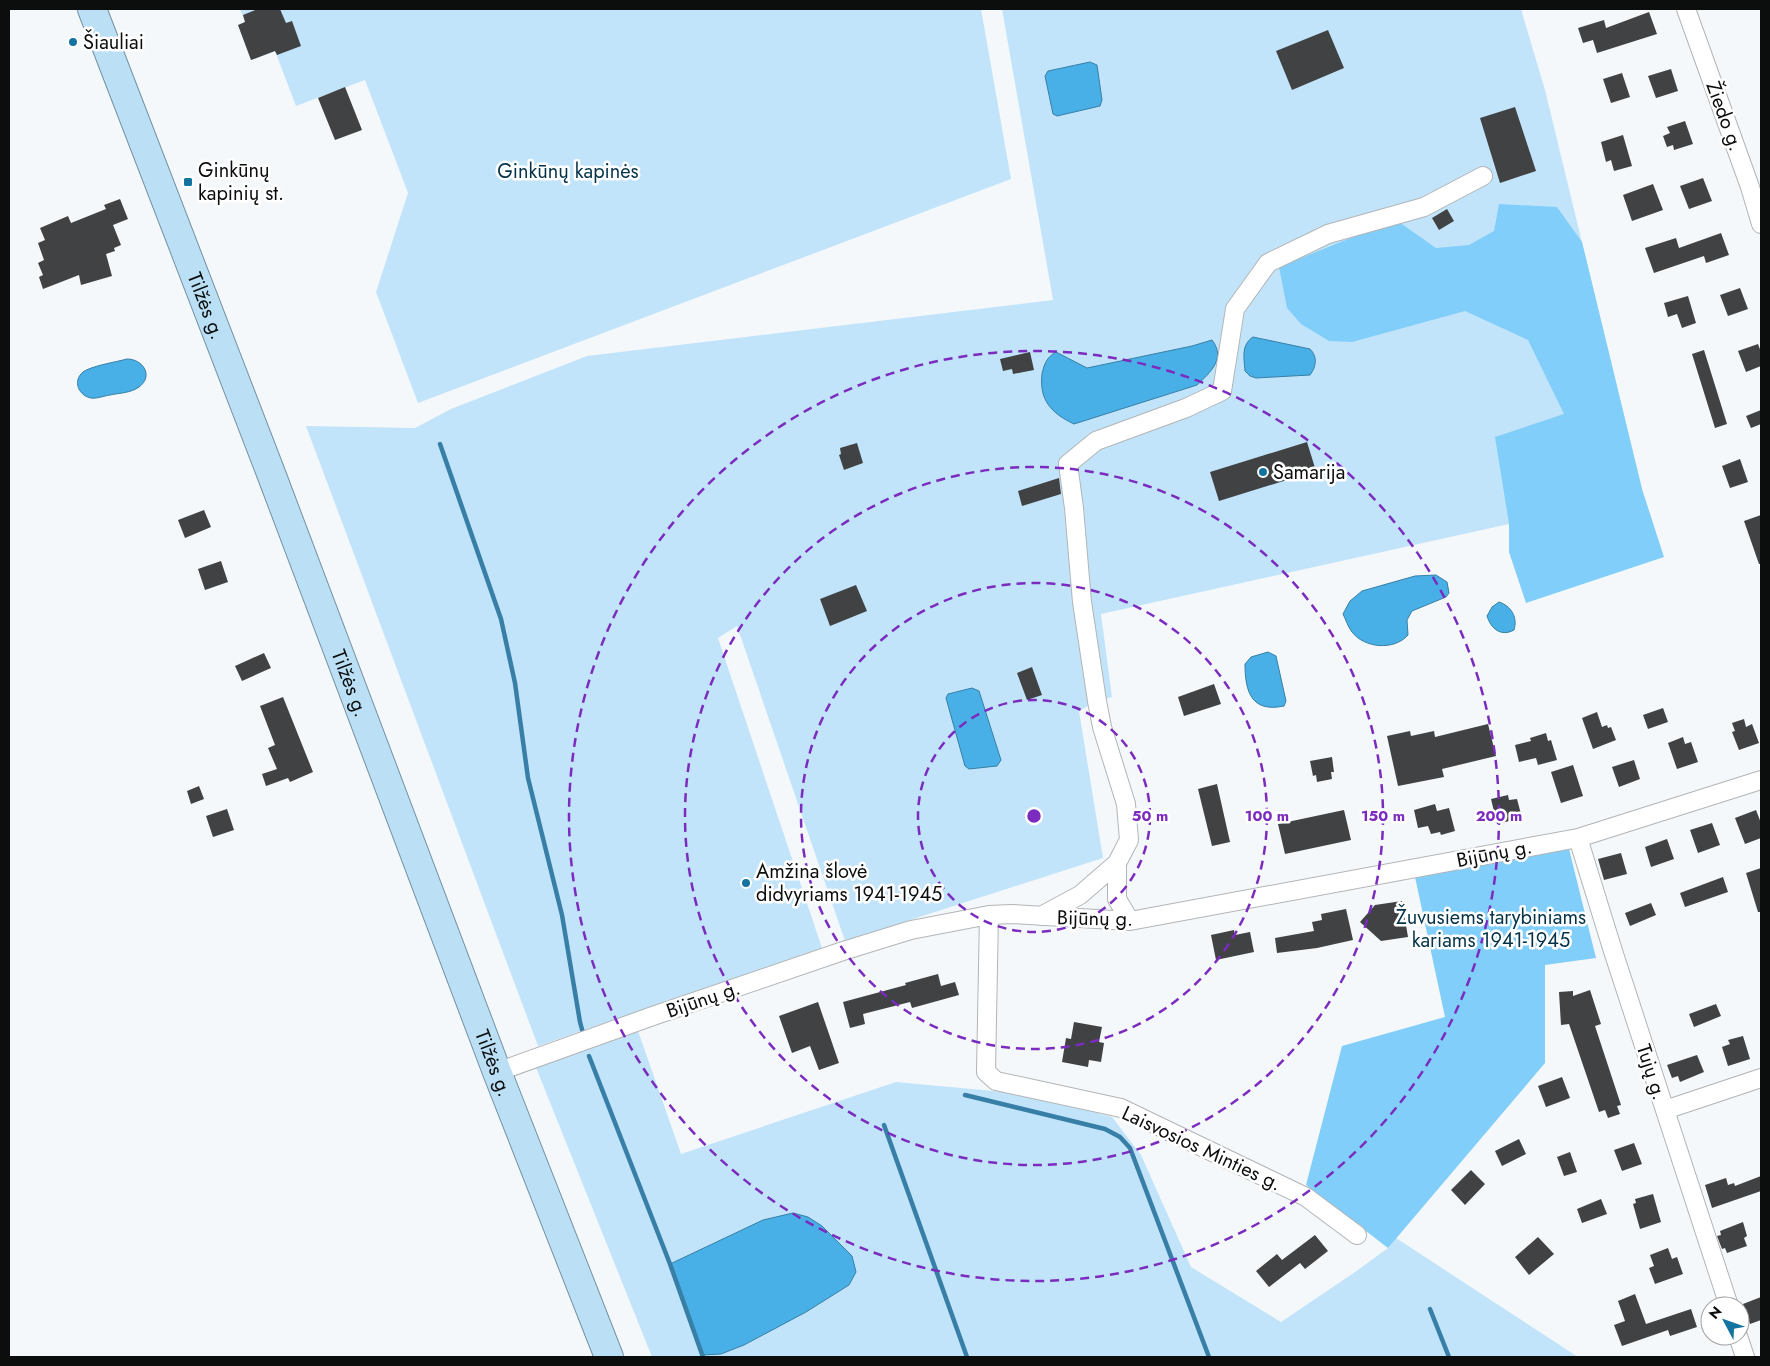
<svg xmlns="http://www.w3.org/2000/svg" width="1770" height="1366" font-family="Jost,sans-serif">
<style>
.green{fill:#c2e4fa}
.forest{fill:#82cefb}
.water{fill:#49b0e7;stroke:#377fa6}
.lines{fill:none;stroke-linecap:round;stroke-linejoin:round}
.stream{stroke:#377fa6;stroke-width:4.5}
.building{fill:#404244}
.minor-casing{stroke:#b2b5b7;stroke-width:20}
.trunk-casing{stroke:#7391a3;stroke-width:30}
.minor{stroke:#fff;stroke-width:18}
.trunk{stroke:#bbe0f6;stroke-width:28}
.ring{fill:none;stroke:#7b2cbf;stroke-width:2.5;stroke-dasharray:9 6}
.poi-dot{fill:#1374a1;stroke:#fff;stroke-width:2}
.labels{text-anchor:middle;stroke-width:5;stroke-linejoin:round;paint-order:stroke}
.poi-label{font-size:20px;fill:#0c0d0d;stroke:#fff;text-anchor:start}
.street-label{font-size:20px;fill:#0c0d0d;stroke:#fff}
.park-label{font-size:20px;fill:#043349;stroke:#fff}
.centre{fill:#7b2cbf;stroke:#fff;stroke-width:2.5}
.ring-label{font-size:15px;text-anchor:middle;font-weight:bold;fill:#7b2cbf;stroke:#fff;stroke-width:5;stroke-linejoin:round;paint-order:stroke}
</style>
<rect width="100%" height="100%" fill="#f5f8fa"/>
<path class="green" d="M240,9H981L1011,179L418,403L376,292L408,193L365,80L296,106L275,51L251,60L238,25L245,22Z
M1002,9H1521L1545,90L1642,489L1509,524L1101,614L1112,697L1097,701L1079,711L1103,858L845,941L737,626L718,638L822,948L538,1046L306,426L415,428L451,409L587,356L1053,300Z
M638,1031L681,1154L896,1082L1025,1094L1112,1117L1141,1155L1191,1267L1281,1322L1355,1272L1388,1248L1396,1238L1578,1357H652L535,1065Z"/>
<path class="forest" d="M1499,204L1557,207L1582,242L1642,489L1664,557L1526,603L1509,552V524L1495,437L1564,414L1528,340L1465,311L1352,342L1329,341L1301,324L1287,308L1279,267L1358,235L1399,222L1436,248L1469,245L1494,231Z
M1569,849L1596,958L1545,965V1063L1388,1248L1306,1185L1342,1046L1445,1017L1415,877Z"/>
<path class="water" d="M1090,62L1097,65L1102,100L1100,106L1057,116L1053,114L1045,76L1048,71Z
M1253,337L1310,349C1318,357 1316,367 1310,375L1256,378L1250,376L1245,371C1244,358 1241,345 1253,337Z
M1212,340C1226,358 1211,372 1197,385L1074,424C1051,413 1039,400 1042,374C1044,364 1047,357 1056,352L1087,368L1192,346Z
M127,359C143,359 154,376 139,387C131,393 119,393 110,395C104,396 96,399 91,398C79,396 72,381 83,372C91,366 116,362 127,359Z
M1436,575L1447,582L1449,593L1446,597L1412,611L1407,620L1408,635C1394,651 1364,648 1352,632C1348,627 1346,620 1343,614L1350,601L1362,591L1415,576Z
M1499,602C1511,606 1518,617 1514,630C1501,637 1491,629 1487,616L1492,607Z
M1268,652L1276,656L1286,701L1284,706C1251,713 1245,691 1245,664L1251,657Z
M972,688L979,691L1001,760L997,766L969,769L965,766L946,698L948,694Z
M793,1213L808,1217L822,1226L852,1256L856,1272L849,1285L806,1312L744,1345L721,1354L703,1355L670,1264L763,1220Z"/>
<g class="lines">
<path class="stream" d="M440,444L501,619L515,683L528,778L562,915L580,1022L583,1033
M589,1056L670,1264L703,1357
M965,1095L1105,1129L1120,1137L1130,1148L1209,1357
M884,1125L967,1357
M1430,1309L1449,1357"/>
</g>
<path class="building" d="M258,9H280L286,23L292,21L301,46L277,55L275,51L251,60L238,25L245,22L243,15Z
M1649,12L1657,34L1597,53L1593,40L1583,43L1578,28L1604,20L1606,28Z
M1328,30L1344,68L1292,90L1276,51Z
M1671,69L1678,91L1656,98L1648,76Z
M1622,73L1630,97L1611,103L1603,79Z
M345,87L362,130L335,140L318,98Z
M1515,107L1536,171L1500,183L1480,118Z
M1685,121L1693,144L1674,150L1673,145L1667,147L1663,136L1670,133L1667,127Z
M1623,135L1632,166L1614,171L1611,160L1606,162L1601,142Z
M1703,178L1712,201L1689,209L1680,186Z
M1653,184L1663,210L1632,221L1623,195Z
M120,199L128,219L113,225L121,245L114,248L115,251L106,254L112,276L81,285L79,275L43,289L39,277L43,275L38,263L44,260L38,243L45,240L40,228L68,216L71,223L106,209L104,205Z
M1447,209L1454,221L1439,230L1432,218Z
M1721,233L1729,255L1706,263L1704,256L1654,273L1645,248L1676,238L1679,248Z
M1740,288L1748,309L1728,316L1720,295Z
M1688,296L1696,323L1682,328L1677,314L1668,317L1664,303Z
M1758,344L1761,352V366L1746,372L1738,351Z
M1704,350L1727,424L1715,428L1692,354Z
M1030,352L1034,370L1013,374L1012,369L1003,371L1000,359Z
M1761,410V424L1751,428L1746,416Z
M1307,442L1316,471L1219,501L1210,472Z
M857,443L863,463L844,470L839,455L841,454L840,448Z
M1740,459L1748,482L1730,488L1722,466Z
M1059,478L1061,494L1022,506L1018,491Z
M204,510L211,527L185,538L178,520Z
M1761,515V564H1759L1744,521Z
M221,561L228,582L205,590L198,569Z
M856,585L867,611L830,626L820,599Z
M264,653L271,668L242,681L235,666Z
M1032,667L1042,695L1027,700L1017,673Z
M1214,684L1221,704L1184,716L1178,697Z
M283,697L313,772L290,782L288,778L266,786L262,774L277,769L268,748L275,745L260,706Z
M1663,708L1668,722L1648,729L1643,715Z
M1597,712L1602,727L1607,725L1608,728L1611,727L1616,740L1593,749L1582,718Z
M1744,719L1746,727L1752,724L1759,743L1739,750L1732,732L1735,731L1732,723Z
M1488,724L1496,756L1442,769L1444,777L1398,786L1387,736L1410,731L1411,736L1434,731L1435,737Z
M1546,733L1548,741L1551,740L1557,760L1538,765L1536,758L1519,762L1515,745L1531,741L1530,738Z
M1683,737L1685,744L1691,742L1698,762L1677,769L1668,743Z
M1332,757L1334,772H1331L1332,779L1317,782L1316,775L1313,776L1310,761Z
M1634,760L1640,779L1619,787L1612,767Z
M1573,765L1583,796L1561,803L1551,772Z
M1217,784L1230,842L1212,846L1198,789Z
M199,786L204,799L191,804L187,791Z
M1508,795L1509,800L1517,799L1522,818L1497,824L1491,799Z
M1435,804L1437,811L1449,808L1455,831L1441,835L1440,832L1431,834L1428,826L1418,828L1414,810Z
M227,809L234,830L213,837L206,816Z
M1344,810L1351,840L1285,854L1278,824Z
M1756,810L1761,823V838L1745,844L1735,818Z
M1712,823L1720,845L1698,853L1690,830Z
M1667,839L1674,859L1651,867L1645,847Z
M1621,853L1627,874L1604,880L1598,859Z
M1761,868V912H1758L1746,873Z
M1723,877L1728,892L1685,907L1680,893Z
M1402,901L1408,937L1381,941L1360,922L1375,905Z
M1651,903L1656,915L1630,926L1625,913Z
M1346,909L1353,940L1317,948L1277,953L1275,938L1314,931L1312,922L1322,920L1321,914Z
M1234,930L1235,935L1250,932L1254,952L1216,960L1211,935Z
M938,974L941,986L955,982L959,995L912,1008L910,1002L863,1014L865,1024L850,1028L843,1002L906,985L905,983Z
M1590,990L1601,1024L1595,1026L1621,1105L1617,1106L1620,1114L1608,1118L1605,1110L1599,1112L1569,1024L1561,1025L1559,992L1573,991V996Z
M818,1002L839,1063L819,1070L810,1046L792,1053L779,1016Z
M1716,1004L1721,1016L1694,1027L1689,1014Z
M1074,1022L1102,1027L1099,1042L1104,1043L1101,1062L1089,1060L1088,1067L1062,1062L1066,1038L1071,1039Z
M1743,1036L1750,1059L1728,1066L1722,1047L1730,1044L1728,1040Z
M1697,1055L1704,1072L1680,1082L1678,1076L1672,1078L1667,1065Z
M1562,1077L1570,1098L1546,1107L1538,1086Z
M1519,1139L1526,1154L1502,1166L1495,1151Z
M1634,1143L1642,1164L1622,1171L1614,1150Z
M1570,1152L1577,1172L1564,1176L1557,1157Z
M1471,1170L1485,1184L1465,1205L1451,1190Z
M1761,1176V1191L1712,1208L1705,1185L1726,1178L1728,1185L1734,1183L1735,1186Z
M1653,1194L1661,1222L1640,1229L1633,1204L1636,1203L1635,1199Z
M1601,1199L1607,1214L1582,1223L1577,1209Z
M1743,1222L1747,1236L1744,1238L1747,1246L1727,1253L1725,1248L1722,1249L1717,1236L1721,1235L1720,1231Z
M1315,1235L1328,1251L1305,1269L1300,1263L1269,1287L1256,1271L1277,1254L1282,1260Z
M1538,1237L1554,1254L1529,1275L1515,1257Z
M1668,1248L1672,1259L1677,1257L1683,1274L1655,1284L1649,1268L1654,1266L1650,1255Z
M1635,1294L1646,1324L1691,1309L1697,1327L1670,1336L1668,1330L1622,1346L1614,1325L1625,1321L1618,1301Z
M1761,1297V1320L1750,1324L1743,1304Z"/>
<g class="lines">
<g class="minor-casing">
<path id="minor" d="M1686,9L1750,187L1761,224
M1578,838L1613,951L1729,1306
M989,915L986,1072L996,1081L1121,1108L1306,1197L1357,1235
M1041,916L1080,895L1117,863
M1130,921L1117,899V863L1129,840L1126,804L1102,727L1097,701L1082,602L1074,508L1068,464L1096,441L1186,408L1222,391L1235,309L1268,263L1328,234L1424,207L1483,176
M497,1072L650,1017L843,951L911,930L989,915L1012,914L1130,921L1578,838L1761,780
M1665,1110L1761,1078
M1738,1336L1745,1357"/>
</g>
<g class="trunk-casing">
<g id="trunk">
<path id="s1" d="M92,9L272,476L497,1072L609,1357"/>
</g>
</g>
<use href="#minor" class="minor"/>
<use href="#trunk" class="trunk"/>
</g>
<g class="ring">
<circle cx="1034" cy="816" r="116"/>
<circle cx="1034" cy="816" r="233"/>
<circle cx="1034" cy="816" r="349"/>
<circle cx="1034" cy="816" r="465"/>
</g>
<g class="poi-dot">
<circle cx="73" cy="42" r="5"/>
<rect x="183" y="177" width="10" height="10" rx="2.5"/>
<circle cx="1263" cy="472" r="5"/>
<circle cx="746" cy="883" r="5"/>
</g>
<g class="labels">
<g class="poi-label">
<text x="83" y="49">Šiauliai</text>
<text x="198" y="177">Ginkūnų<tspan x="198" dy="23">kapinių st.</tspan></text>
<text x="1273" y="479">Samarija</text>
<text x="756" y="878">Amžina šlovė<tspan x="756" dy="23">didvyriams 1941-1945</tspan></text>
</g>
<g class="street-label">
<text transform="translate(1725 116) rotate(70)" y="7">Žiedo g.</text>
<text dy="7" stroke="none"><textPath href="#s1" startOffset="318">Tilžės g.</textPath></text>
<text dy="7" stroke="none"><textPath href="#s1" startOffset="722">Tilžės g.</textPath></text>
<text transform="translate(1494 853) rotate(-11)" y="7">Bijūnų g.</text>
<text transform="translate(1095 918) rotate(1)" y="7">Bijūnų g.</text>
<text transform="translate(703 999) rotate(-19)" y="7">Bijūnų g.</text>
<text dy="7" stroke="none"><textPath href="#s1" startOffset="1128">Tilžės g.</textPath></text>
<text transform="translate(1652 1072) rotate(72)" y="7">Tujų g.</text>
<text transform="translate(1202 1148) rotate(25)" y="7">Laisvosios Minties g.</text>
</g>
<g class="park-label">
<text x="568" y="178">Ginkūnų kapinės</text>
<text x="1491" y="924">Žuvusiems tarybiniams<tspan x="1491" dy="23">kariams 1941-1945</tspan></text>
</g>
</g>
<circle cx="1034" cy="816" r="8" class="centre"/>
<g class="ring-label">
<text x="1150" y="821">50 m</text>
<text x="1267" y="821">100 m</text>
<text x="1383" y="821">150 m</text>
<text x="1499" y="821">200 m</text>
</g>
<rect width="1770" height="1366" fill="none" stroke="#0c0d0d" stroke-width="20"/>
<g transform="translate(1725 1321) rotate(311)"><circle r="24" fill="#ffffff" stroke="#9e9e9e"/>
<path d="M0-4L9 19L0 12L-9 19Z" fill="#1374a1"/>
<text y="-8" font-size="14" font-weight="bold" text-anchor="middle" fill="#0c0d0d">N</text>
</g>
</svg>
